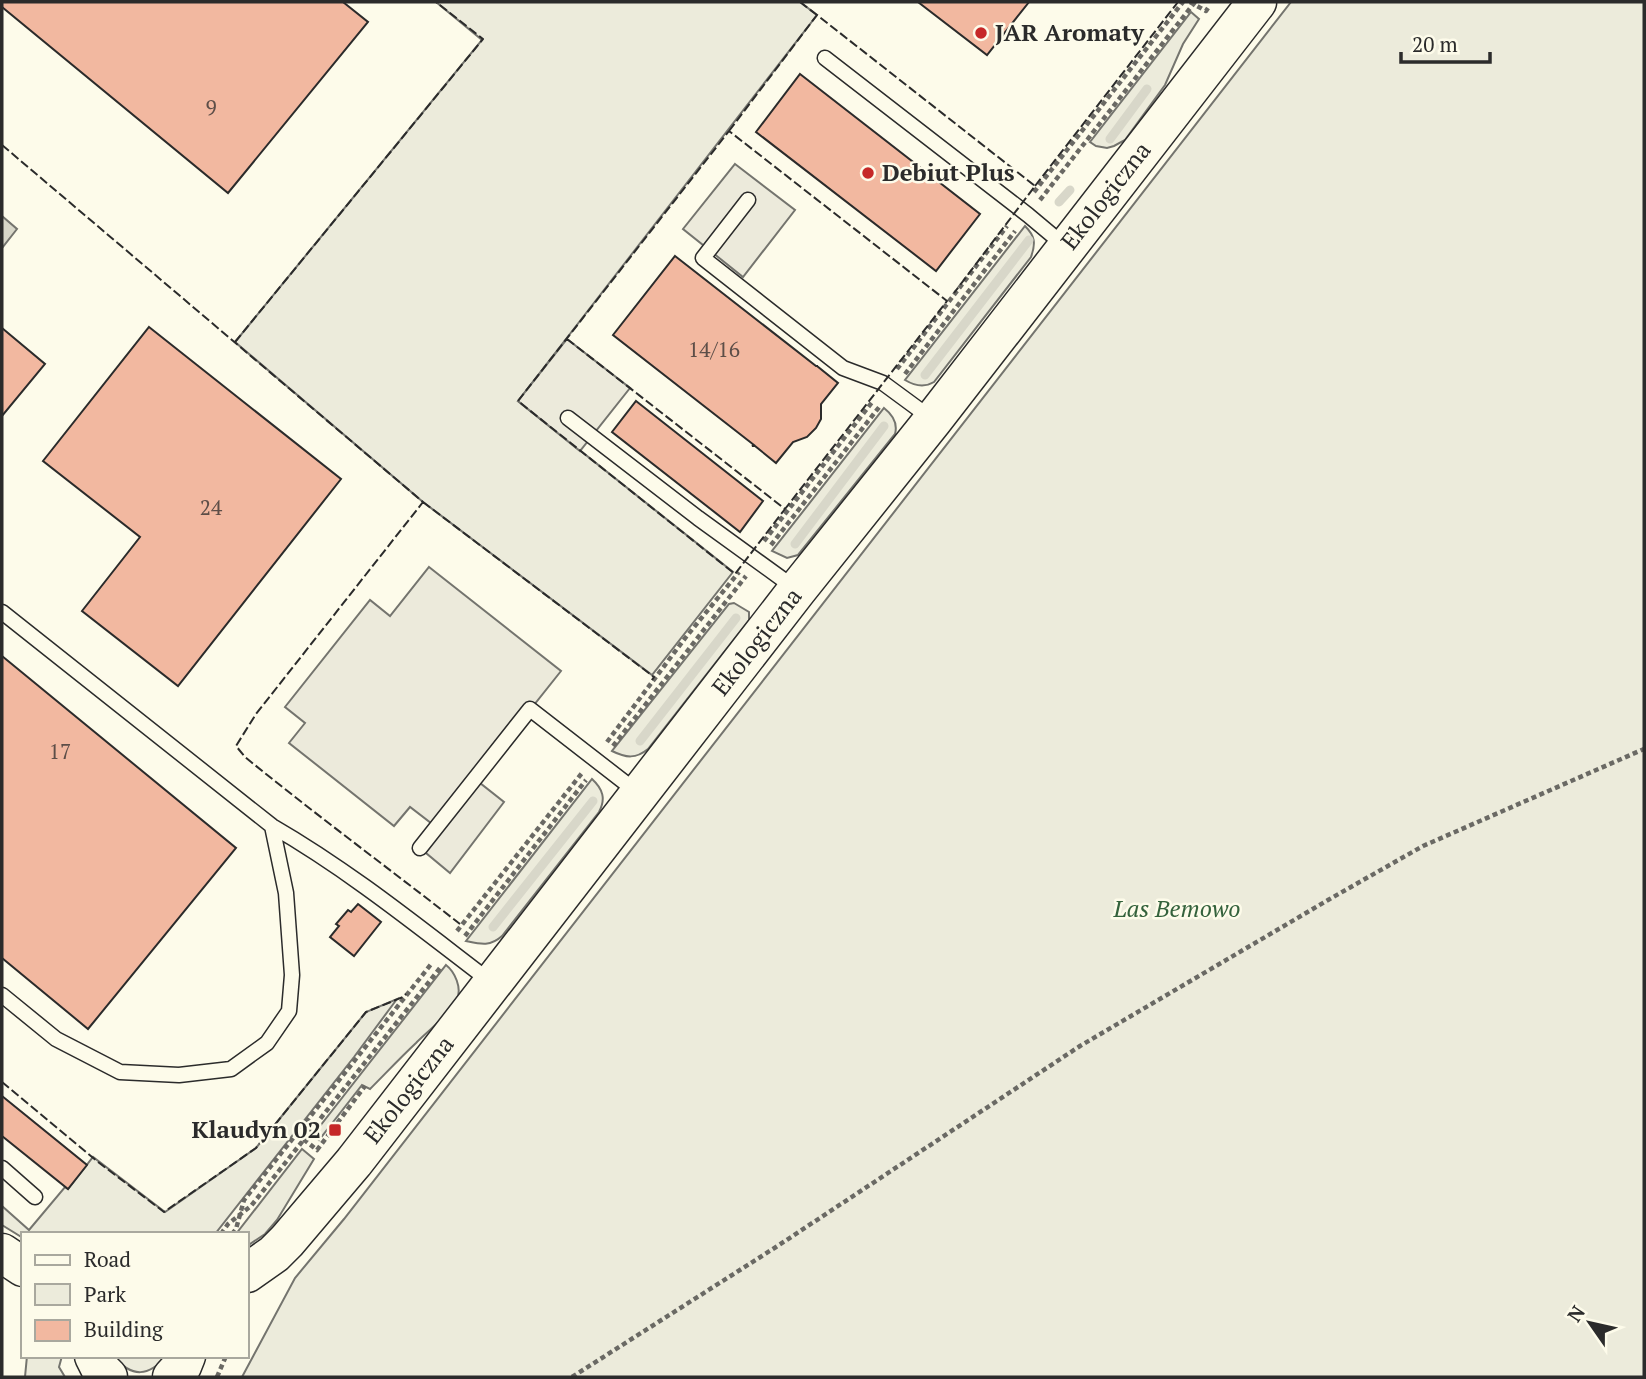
<svg xmlns="http://www.w3.org/2000/svg" width="1646" height="1379" font-family="'PT Serif',serif">
<style>
.green{fill:#ecebdb;stroke:#74746e;stroke-width:2}
.parking{fill:#eceadb;stroke:#74746e;stroke-width:2}
.water{fill:#d8d7c9;stroke:#74746e;stroke-width:2}
.lines{fill:none;stroke-linecap:round;stroke-linejoin:round}
.stream{stroke:#d8d7c9;stroke-width:9}
.building{fill:#f2b8a0;stroke:#2b2b2b;stroke-width:2}
.lane-casing{stroke:#2b2b2b;stroke-width:17}
.secondary-casing{stroke:#2b2b2b;stroke-width:41}
.path{stroke:#6a6964;stroke-width:4.5;stroke-dasharray:5 3.5;stroke-linecap:butt}
.lane{stroke:#fdfbea;stroke-width:14}
.secondary{stroke:#fdfbea;stroke-width:38}
.fence{stroke:#2b2b2b;stroke-width:2;stroke-dasharray:9 3.5;stroke-linecap:butt}
.poi-dot{fill:#c62828;stroke:#fdfbea;stroke-width:2.5}
.labels{text-anchor:middle;stroke-width:5;stroke-linejoin:round;paint-order:stroke}
.number-label{font-size:21px;fill:#5d4e48}
.poi-label{font-size:24px;font-weight:bold;fill:#2b2b2b;stroke:#fdfbea;text-anchor:start}
.street-label{font-size:24px;fill:#2b2b2b;stroke:#fdfbea}
.park-label{font-size:24px;font-style:italic;fill:#34623c;stroke:#fdfbea}
</style>
<rect width="100%" height="100%" fill="#fdfbea"/>
<path class="green" d="M436,2H800L817,15L518,401L733,572L652,675L423,502L235,342L482,40Z
M1291,2H1644V1377H242L295,1278L344,1219Z
M1191,12L1199,19L1183,44L1165,85L1125,140L1114,146L1107,148L1096,146L1090,142Z
M1025,226C1035,236 1036,243 1031,257L934,382C924,388 915,386 905,380Z
M884,408C893,415 898,423 895,434L798,555L787,558L772,551Z
M734,603L749,612V620L648,749C636,759 626,758 612,751L729,604Z
M592,779C603,789 606,799 599,812L502,936C490,947 480,944 466,941Z
M446,965C455,972 462,988 457,999C451,1013 427,1032 416,1043C400,1058 385,1074 370,1089L362,1085L319,1140L313,1135Z
M397,999L354,1057L215,1234H23V1238L2,1225V1206L29,1230L65,1187L68,1189L93,1157L165,1212L256,1148L366,1012Z
M302,1149L314,1159L277,1220L265,1234L247,1246V1234H236Z
M27,1356H62L59,1367L65,1377H25Z
M113,1356H168C148,1376 133,1379 113,1356Z"/>
<path class="parking" d="M735,164L795,210L743,277L683,229Z
M567,339L630,388L580,451L518,401Z
M429,567L561,671L475,779L504,802L450,873L420,848L436,827L410,807L394,826L289,743L305,723L285,707L370,600L390,616Z"/>
<path class="water" d="M2,216L17,229L2,248Z"/>
<g class="lines">
<path class="stream" d="M1110,139L1147,89
M1059,202L1070,190
M925,375L1029,240
M795,544L884,426
M640,741L736,618
M493,927L593,801"/>
</g>
<path class="building" d="M2,2H343L368,22L228,193L2,7Z
M918,2H1029L987,55Z
M800,74L980,214L936,271L756,132Z
M675,256L816,366H818H817L838,383L821,404V419L816,428L807,437L793,442L776,463L755,446H752L754,445L613,335Z
M149,327L341,479L178,686L82,611L140,537L43,461Z
M2,328L45,364L2,416Z
M636,401L763,501L740,532L612,432Z
M2,656L236,848L88,1029L2,958Z
M358,904L381,922L354,956L330,937L339,926L336,924L348,910L351,912Z
M2,1096L87,1165L68,1189L2,1136Z"/>
<g class="lines">
<g class="lane-casing">
<path id="lane" d="M825,58L1028,215L1065,246
M748,200L703,258L843,368L883,383L932,419
M568,418L698,518L796,589
M2,612L272,826C350,871 420,928 491,982
M420,848L530,709L637,792
M2,995L56,1039L120,1072L179,1075L231,1069L267,1043L289,1011L292,975L286,893L272,826
M2,1168L35,1197"/>
</g>
<g class="secondary-casing">
<path id="secondary" d="M2,1253L23,1267
M247,1273L274,1254L287,1241L354,1162L797,590L933,420L1257,2
M94,1356L101,1370L108,1377
M172,1377L182,1366L186,1356"/>
</g>
<path class="path" d="M1190,2L1206,11L1208,8
M1034,192L1183,2
M1040,200L1195,2
M897,369L1007,226
M905,374L1015,231
M764,541L873,401
M771,545L880,406
M607,742L686,637L739,572
M613,746L746,576
M457,931L582,773
M465,936L586,780
M297,1134L317,1150L365,1086
M221,1234L228,1224L251,1206L440,968
M232,1234L236,1229L244,1200L432,963
M217,1377L226,1356
M572,1377L776,1247L1080,1046L1328,900L1423,846L1644,749"/>
<use href="#lane" class="lane"/>
<use href="#secondary" class="secondary"/>
<path class="fence" d="M800,2L817,15
M729,131L817,15L1035,186L954,293
M2,145L423,502L256,714L236,746L245,757C315,814 388,868 460,924
M1035,186L1178,2
M567,339L785,509L947,301L729,131L518,401L735,574L785,509
M235,342L483,39L436,2
M423,502L654,677L652,680
M2,1082L98,1162L164,1212L256,1148L366,1012L403,997L406,994"/>
</g>
<g class="poi-dot">
<circle cx="981" cy="33" r="7"/>
<circle cx="868" cy="173" r="7"/>
<rect x="328" y="1123" width="14" height="14" rx="3.5"/>
</g>
<g class="labels">
<g class="number-label">
<text x="211" y="115">9</text>
<text x="714" y="357">14/16</text>
<text x="211" y="515">24</text>
<text x="60" y="759">17</text>
</g>
<g class="poi-label">
<text x="995" y="41">JAR Aromaty</text>
<text x="882" y="181">Debiut Plus</text>
<text x="321" y="1138" text-anchor="end">Klaudyn 02</text>
</g>
<g class="street-label">
<text transform="translate(1106 196) rotate(-52)" y="8">Ekologiczna</text>
<text transform="translate(757 642) rotate(-52)" y="8">Ekologiczna</text>
<text transform="translate(409 1090) rotate(-52)" y="8">Ekologiczna</text>
</g>
<g class="park-label">
<text x="1177" y="917">Las Bemowo</text>
</g>
</g>
<rect width="1646" height="1379" fill="none" stroke="#2b2b2b" stroke-width="7"/>
<rect x="21" y="1232" width="228" height="126" fill="#fdfbea" stroke="#a9a89e" stroke-width="2"/>
<rect x="35" y="1255" width="35" height="10" fill="#fdfbea" stroke="#a9a89e" stroke-width="2"/>
<text x="84" y="1267" font-size="21" fill="#2b2b2b">Road</text>
<rect x="35" y="1284" width="35" height="21" fill="#ecebdb" stroke="#a9a89e" stroke-width="2"/>
<text x="84" y="1302" font-size="21" fill="#2b2b2b">Park</text>
<rect x="35" y="1320" width="35" height="21" fill="#f2b8a0" stroke="#a9a89e" stroke-width="2"/>
<text x="84" y="1337" font-size="21" fill="#2b2b2b">Building</text>
<g transform="translate(1590 1323) rotate(304)" stroke="#fdfbea" stroke-width="5" paint-order="stroke">
<path d="M0-5L12 26L0 18L-12 26Z" fill="#2b2b2b"/>
<text y="-10" font-size="19" font-weight="bold" text-anchor="middle" fill="#2b2b2b">N</text>
</g>
<path d="M1401 52v10h89v-10" fill="none" stroke="#2b2b2b" stroke-width="3.5"/>
<text x="1412" y="52" font-size="21" fill="#2b2b2b" stroke="#fdfbea" stroke-width="5" paint-order="stroke">20 m</text>
</svg>
